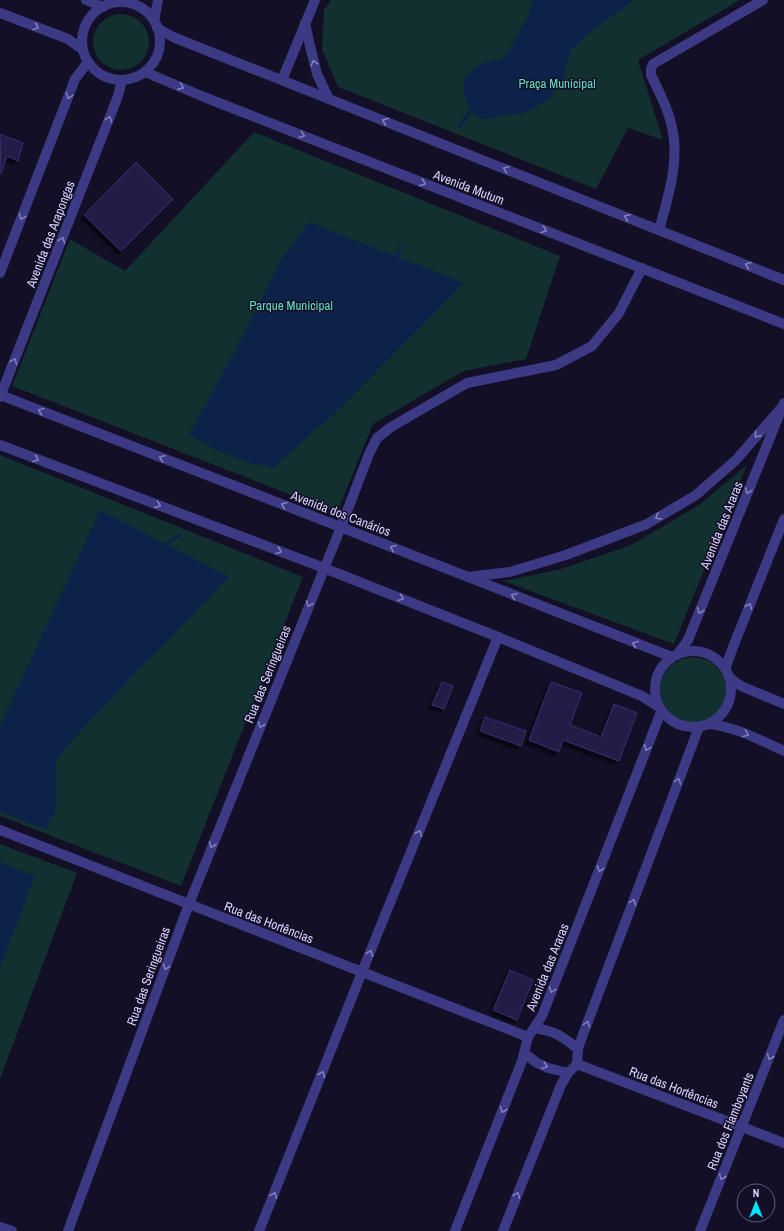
<svg xmlns="http://www.w3.org/2000/svg" width="784" height="1231" font-family="'Archivo Narrow',sans-serif">
<style>
.green{fill:#12302f}
.water{fill:#0c2248}
.lines{fill:none;stroke-linecap:round;stroke-linejoin:round}
.stream{stroke:#0c2248;stroke-width:3}
.building{fill:#241b47;stroke:#3b2d73;filter:url(#shadow)}
.minor{stroke:#3d3a85;stroke-width:10}
.tertiary{stroke:#3d3a85;stroke-width:10}
.oneway{stroke:#837fbc}
.labels{text-anchor:middle;stroke-width:3;stroke-linejoin:round;paint-order:stroke}
.park-label{font-size:13px;fill:#5fe0c0;stroke:#130f26}
.street-label{font-size:13px;fill:#d9d4ff;stroke:#130f26}
</style>
<defs>
<filter id="shadow"><feDropShadow dx="-3.5" dy="3.5" stdDeviation="1" flood-color="#0009"/></filter>
</defs>
<rect width="100%" height="100%" fill="#130f26"/>
<path class="green" d="M331,0H740L638,60L663,140L628,128L596,189L338,87L322,49L324,10Z
M93 42a28 28 0 1 1 56 0a28 28 0 1 1-56 0Z
M254,132L560,256L526,359L464,371L373,424L337,513L12,386L70,239L125,271Z
M0,455L303,577L181,886L0,816Z
M747,465L674,644L503,581L561,569L631,545L699,505Z
M660 690a33 33 0 1 1 66 0a33 33 0 1 1-66 0Z
M0,844L77,873L0,1079Z"/>
<path class="water" d="M533,0H633L621,10L595,28L570,51L563,80L549,99L526,113L481,119L471,111L463,93L465,77L479,64L504,58L528,17Z
M309,222L464,283L331,417L312,432L274,468L247,462L212,448L189,434L237,347L281,260Z
M100,510L229,577L95,715L56,759V809L46,829L0,812V726Z
M0,862L35,876L0,967Z"/>
<g class="lines">
<path class="stream" d="M459,127L472,109
M395,260L401,246
M164,546L180,535"/>
</g>
<path class="building" d="M0,134L23,143L18,161L7,156L1,174Z
M136,162L173,199L121,251L84,215Z
M442,682L453,686L444,709L432,705Z
M551,682L582,693L570,725L601,737L614,704L637,713L619,761L563,740L559,752L529,740Z
M485,717L526,731L521,746L480,731Z
M510,970L533,980L517,1020L493,1010Z"/>
<g class="lines">
<path class="minor" d="M305,23L310,46L317,74L329,99
M282,80L315,0
M659,230C667,201 679,164 673,133C670,112 660,94 651,75V69L653,64L763,0
M468,577L510,572L566,555L647,524L696,495L736,460L782,407
M0,830L528,1037
M577,1064L784,1143
M68,1231L189,904L341,527L369,454L377,438L391,427L467,383L556,365L592,346L619,313L642,268
M259,1231L362,972L498,637
M700,1231L784,1020"/>
<path class="tertiary" d="M86,0L103,7
M82 41a39 39 0 1 1 78 0a39 39 0 1 1-78 0Z
M0,13L68,39L83,50
M154,21L158,0
M157,28L173,37L784,280
M145,72L204,97L784,324
M0,273L75,79L88,62
M0,395L320,519L672,657
M0,397L118,96L122,80
M0,445L324,568L498,637L642,696L659,707
M655 689a38 38 0 1 1 76 0a38 38 0 1 1-76 0Z
M677,655L688,640L784,403
M725,669L733,647L784,519
M730,678L741,686L784,704
M709,724C736,727 760,740 784,751
M534,1028C555,1031 562,1036 578,1049
M524,1053L537,1063L548,1068L568,1073
M0,1227L12,1231
M455,1231L522,1061L528,1037L542,1016L661,712
M503,1231L561,1085L568,1073L577,1064L578,1049L582,1037L699,727"/>
</g>
<defs><path id="oneway-chevron" d="M-2-3.5L2.5 0L-2 3.5" fill="none" stroke-width="1.6" stroke-linecap="round" stroke-linejoin="round"/></defs>
<g class="oneway">
<use href="#oneway-chevron" transform="translate(36 27) rotate(21)"/>
<use href="#oneway-chevron" transform="translate(314 63) rotate(-106)"/>
<use href="#oneway-chevron" transform="translate(181 87) rotate(24)"/>
<use href="#oneway-chevron" transform="translate(69 96) rotate(111)"/>
<use href="#oneway-chevron" transform="translate(109 119) rotate(-69)"/>
<use href="#oneway-chevron" transform="translate(385 121) rotate(-158)"/>
<use href="#oneway-chevron" transform="translate(302 135) rotate(21)"/>
<use href="#oneway-chevron" transform="translate(506 169) rotate(-158)"/>
<use href="#oneway-chevron" transform="translate(423 183) rotate(21)"/>
<use href="#oneway-chevron" transform="translate(22 217) rotate(111)"/>
<use href="#oneway-chevron" transform="translate(627 217) rotate(-158)"/>
<use href="#oneway-chevron" transform="translate(544 230) rotate(21)"/>
<use href="#oneway-chevron" transform="translate(62 240) rotate(-69)"/>
<use href="#oneway-chevron" transform="translate(748 265) rotate(-158)"/>
<use href="#oneway-chevron" transform="translate(14 361) rotate(-69)"/>
<use href="#oneway-chevron" transform="translate(41 411) rotate(-159)"/>
<use href="#oneway-chevron" transform="translate(757 435) rotate(131)"/>
<use href="#oneway-chevron" transform="translate(162 458) rotate(-159)"/>
<use href="#oneway-chevron" transform="translate(36 459) rotate(21)"/>
<use href="#oneway-chevron" transform="translate(748 491) rotate(112)"/>
<use href="#oneway-chevron" transform="translate(158 505) rotate(21)"/>
<use href="#oneway-chevron" transform="translate(284 505) rotate(-159)"/>
<use href="#oneway-chevron" transform="translate(658 517) rotate(149)"/>
<use href="#oneway-chevron" transform="translate(393 548) rotate(-158)"/>
<use href="#oneway-chevron" transform="translate(279 551) rotate(21)"/>
<use href="#oneway-chevron" transform="translate(514 596) rotate(-158)"/>
<use href="#oneway-chevron" transform="translate(401 598) rotate(22)"/>
<use href="#oneway-chevron" transform="translate(309 604) rotate(112)"/>
<use href="#oneway-chevron" transform="translate(749 606) rotate(-68)"/>
<use href="#oneway-chevron" transform="translate(700 611) rotate(112)"/>
<use href="#oneway-chevron" transform="translate(635 644) rotate(-158)"/>
<use href="#oneway-chevron" transform="translate(261 725) rotate(112)"/>
<use href="#oneway-chevron" transform="translate(746 734) rotate(22)"/>
<use href="#oneway-chevron" transform="translate(647 748) rotate(111)"/>
<use href="#oneway-chevron" transform="translate(678 781) rotate(-69)"/>
<use href="#oneway-chevron" transform="translate(419 833) rotate(-68)"/>
<use href="#oneway-chevron" transform="translate(212 845) rotate(112)"/>
<use href="#oneway-chevron" transform="translate(600 869) rotate(111)"/>
<use href="#oneway-chevron" transform="translate(633 902) rotate(-69)"/>
<use href="#oneway-chevron" transform="translate(370 953) rotate(-68)"/>
<use href="#oneway-chevron" transform="translate(166 967) rotate(110)"/>
<use href="#oneway-chevron" transform="translate(552 990) rotate(111)"/>
<use href="#oneway-chevron" transform="translate(587 1024) rotate(-69)"/>
<use href="#oneway-chevron" transform="translate(770 1057) rotate(112)"/>
<use href="#oneway-chevron" transform="translate(545 1066) rotate(20)"/>
<use href="#oneway-chevron" transform="translate(322 1074) rotate(-68)"/>
<use href="#oneway-chevron" transform="translate(503 1110) rotate(112)"/>
<use href="#oneway-chevron" transform="translate(722 1177) rotate(112)"/>
<use href="#oneway-chevron" transform="translate(274 1195) rotate(-68)"/>
<use href="#oneway-chevron" transform="translate(517 1195) rotate(-68)"/>
</g>
<g class="labels">
<g class="park-label">
<text x="557" y="88">Praça Municipal</text>
<text x="291" y="310">Parque Municipal</text>
</g>
<g class="street-label">
<text transform="translate(469 187) rotate(21)" y="5">Avenida Mutum</text>
<text transform="translate(50 234) rotate(-69)" y="5">Avenida das Arapongas</text>
<text transform="translate(341 513) rotate(21)" y="5">Avenida dos Canários</text>
<text transform="translate(721 525) rotate(-68)" y="5">Avenida das Araras</text>
<text transform="translate(267 674) rotate(-68)" y="5">Rua das Seringueiras</text>
<text transform="translate(269 922) rotate(21)" y="5">Rua das Hortências</text>
<text transform="translate(547 967) rotate(-68)" y="5">Avenida das Araras</text>
<text transform="translate(148 976) rotate(-70)" y="5">Rua das Seringueiras</text>
<text transform="translate(674 1087) rotate(21)" y="5">Rua das Hortências</text>
<text transform="translate(730 1121) rotate(-68)" y="5">Rua dos Flamboyants</text>
</g>
</g>
<g transform="translate(756 1203)"><circle r="19" fill="#130f26" stroke="#625e7d"/>
<path d="M0-3L7 15L0 10L-7 15Z" fill="#00e5ff"/>
<text y="-6" font-size="11" font-weight="bold" text-anchor="middle" fill="#d9d4ff">N</text>
</g>
</svg>
